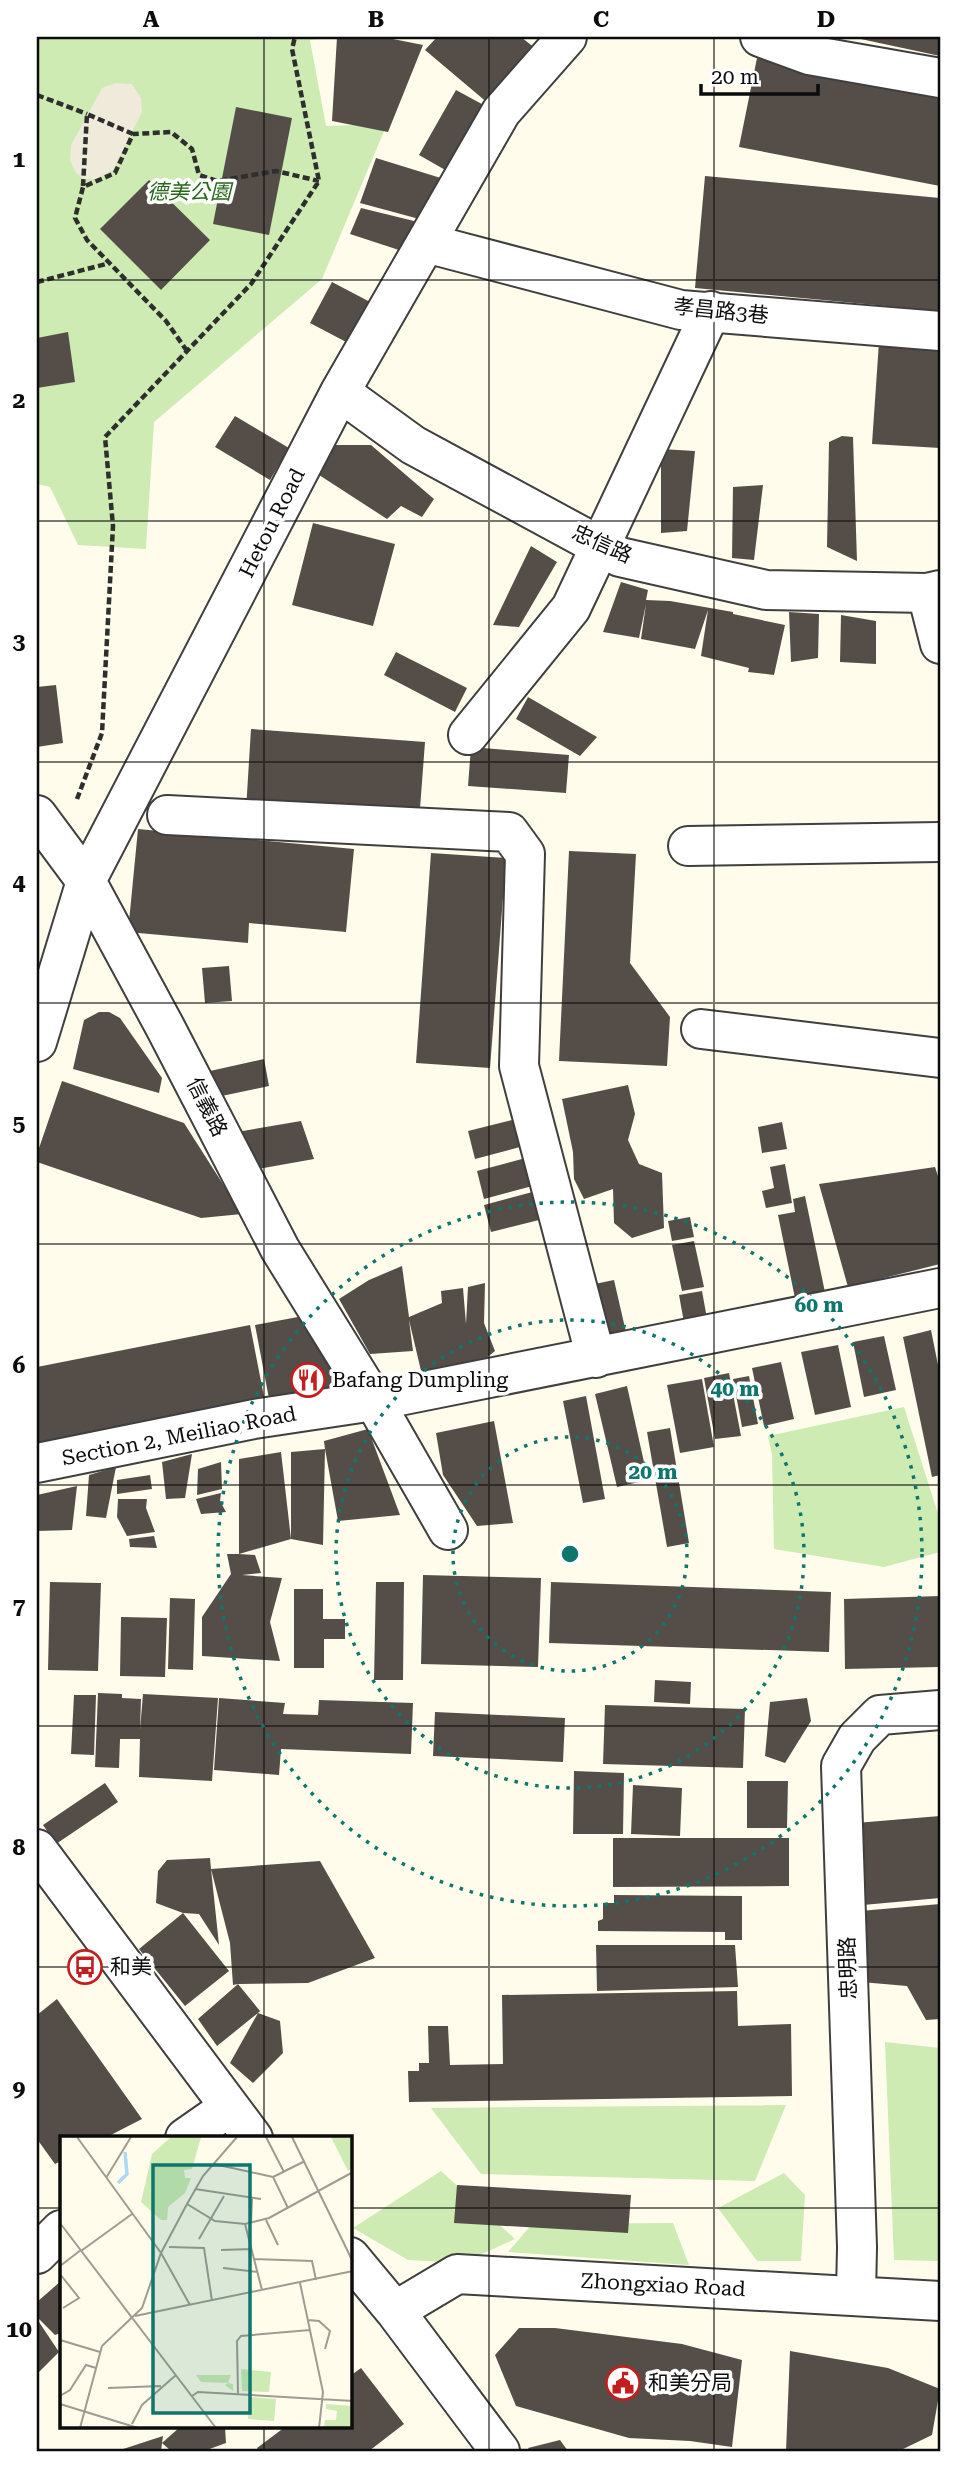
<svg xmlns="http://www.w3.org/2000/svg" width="977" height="2488" font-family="'Roboto Serif','Noto Sans TC',serif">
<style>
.green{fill:#cdebb3}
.plaza{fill:#efeada}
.building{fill:#554e48}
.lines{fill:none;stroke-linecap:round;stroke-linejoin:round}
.minor-casing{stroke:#3f3f3f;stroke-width:42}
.path{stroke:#2e2e2e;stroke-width:4.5;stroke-dasharray:7 3.5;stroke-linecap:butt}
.minor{stroke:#fff;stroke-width:38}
.grid{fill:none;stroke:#0c0c0c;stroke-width:2;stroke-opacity:0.55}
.ring{fill:none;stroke:#0f766e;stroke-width:3.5;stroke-dasharray:3.5 7}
.labels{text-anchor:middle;stroke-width:7;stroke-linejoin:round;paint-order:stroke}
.park-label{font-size:21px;font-style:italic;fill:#256719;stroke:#fff}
.street-label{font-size:21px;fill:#0c0c0c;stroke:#fff}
.poi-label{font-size:21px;fill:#0c0c0c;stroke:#fff;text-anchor:start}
.inset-river{fill:none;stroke:#add9f9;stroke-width:3.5}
.inset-road{fill:none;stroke:#9e9c92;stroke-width:2}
.view{fill:#0f766e;fill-opacity:0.15;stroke:#0f766e;stroke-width:3.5}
.inset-edge{fill:none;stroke:#0c0c0c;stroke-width:3.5}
.centre{fill:#0f766e;stroke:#fff;stroke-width:3.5}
.ring-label{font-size:21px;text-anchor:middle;font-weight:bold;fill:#0f766e;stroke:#fff;stroke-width:7;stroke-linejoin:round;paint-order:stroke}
.neatline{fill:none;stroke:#0c0c0c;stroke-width:2.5}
.grid-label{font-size:23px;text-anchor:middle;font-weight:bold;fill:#0c0c0c}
</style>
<rect width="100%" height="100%" fill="#fffceb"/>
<path class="green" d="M37,37H347L310,40L326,126L387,124L322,279L154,422L146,549L78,545L50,487L37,484Z
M904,1407L940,1520V1552L884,1567L774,1549L772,1455L768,1436Z
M885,2042L940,2048V2261L894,2260Z
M786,2105L755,2181L481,2174L431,2108Z
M441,2171L515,2239L462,2263L408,2260L353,2228Z
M784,2173L805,2195L801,2261H757L718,2208Z
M673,2223L689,2265L508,2252L532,2224Z"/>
<path class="plaza" d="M115,83L132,84L141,98L142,112L113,170L97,179H84L76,173L70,161L71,145L102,88Z"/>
<path class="building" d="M337,37H383L423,45L388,132L332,121Z
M437,37H521L536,49L489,104L425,50Z
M856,37H940V56L856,38Z
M757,58L940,94V186L739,147Z
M456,90L491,109L454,175L419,155Z
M236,107L292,118L269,235L213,224Z
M376,158L444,179L423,220L360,203Z
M705,176L940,198V311L695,288Z
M149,180L210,240L161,290L100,229Z
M361,208L418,222L402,251L350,234Z
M332,282L372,303L350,344L310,323Z
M68,332L75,382L37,388V338Z
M879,342L940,346V448L872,444Z
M235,416L289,448L270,480L215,447Z
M842,436L853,437L857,561L827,547L829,442Z
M330,445H371L434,499L422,517L401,506L387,519L316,473Z
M661,449L695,451L687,531L661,533Z
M763,485L754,560L732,558L733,487Z
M313,523L395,544L373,626L292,605Z
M531,546L557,562L519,627L493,625Z
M621,582L648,590L646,600L670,601L733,612V614L785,625L774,675L748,672L749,668L701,656L708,610L695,649L641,639L646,604L639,638L603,632Z
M789,612L819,614L818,658L791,662Z
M841,615L876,621V664L840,662Z
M396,652L467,688L455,712L384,675Z
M56,685L63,743L37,747V687Z
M528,697L597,737L580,756L516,719Z
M251,729L425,742L419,822L246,810Z
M471,747L569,755L566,793L468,786Z
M138,829L354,849L346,932L249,923L248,943L128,932Z
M569,851L636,854L630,963L670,1017L667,1066L559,1061Z
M431,853L506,858L490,1068L416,1063Z
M229,966L232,1001L205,1003L202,968Z
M99,1012H109L120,1018L162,1078L159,1093L73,1069L84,1020Z
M264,1059L269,1086L217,1097L201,1073Z
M62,1081L184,1123L242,1214L201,1218L37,1162V1154Z
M628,1085L635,1114L628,1140L639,1164L662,1173L664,1228L632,1238L614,1223L613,1189L584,1199L574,1179L573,1152L562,1099Z
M524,1117L531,1144L475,1159L468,1131Z
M301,1121L314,1159L258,1169L237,1132Z
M782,1122L787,1149L762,1153L758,1127Z
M533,1156L540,1184L484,1199L477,1171Z
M785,1164L792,1203L766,1208L762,1191L774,1188L770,1167Z
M935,1167L940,1182V1264L848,1287L819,1184Z
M540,1190L547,1218L491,1232L484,1205Z
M805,1196L827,1302L797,1308L778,1215L795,1212L793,1199Z
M690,1217L694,1237L672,1241L668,1221Z
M694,1241L704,1287L682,1291L672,1245Z
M402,1266L409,1317L442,1303L441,1291L463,1288L466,1324L468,1287L485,1283L484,1323L495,1351L479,1364L478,1359L454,1372L422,1375L409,1320L413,1351L370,1354L339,1299L369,1280Z
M614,1280L628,1341L599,1347L585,1286Z
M702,1291L708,1324L685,1328L679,1295Z
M314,1314L352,1377L340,1402L270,1404L255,1325Z
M250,1325L267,1412L37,1456V1367Z
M931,1330L940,1375V1475L932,1477L903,1337Z
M884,1336L896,1390L864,1397L853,1342Z
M838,1345L851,1407L815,1415L801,1352Z
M781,1362L794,1419L764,1426L752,1368Z
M729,1373L741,1436L715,1439L704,1378Z
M749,1376L758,1424L742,1427L733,1379Z
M702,1379L714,1447L680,1453L667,1385Z
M627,1386L648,1480L617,1487L595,1394Z
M586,1396L605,1499L583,1503L563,1401Z
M494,1421L513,1523L477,1526L443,1475L436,1433Z
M670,1428L689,1543L667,1547L647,1432Z
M368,1429L400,1515L338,1521L325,1449L323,1545L291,1539L239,1554L255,1555L261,1573L242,1575L282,1578L270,1622L280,1661L202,1656V1617L231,1574L227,1554H239V1459L281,1452L291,1539V1452L325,1449L324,1441Z
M192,1454L185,1498L166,1499L162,1462Z
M221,1462L222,1489L197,1495L198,1469Z
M116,1467L106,1518L86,1516L89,1475Z
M150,1475L152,1489L117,1494V1480Z
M77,1486L72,1530L37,1531V1495Z
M221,1493L220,1501L226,1512L201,1514L196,1499Z
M118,1499H147L146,1508L155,1532L127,1536L117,1517Z
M154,1536L157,1548L130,1547L129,1539Z
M423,1575L541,1578L538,1667L421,1664Z
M50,1582L101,1583L98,1671L48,1670Z
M376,1582H404L403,1680H374Z
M551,1582L831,1592L829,1652L549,1643Z
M294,1589H323V1619H345V1639H324V1668H294Z
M940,1596V1667L845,1669L844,1599Z
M170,1598L195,1599L193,1670L168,1669Z
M121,1617L167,1618L165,1677L120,1676Z
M655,1680L691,1682L690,1704L654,1702Z
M98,1693L122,1694V1698L141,1699L140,1730L143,1694L218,1698L212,1781L139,1777L140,1739H120L119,1768L95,1767Z
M74,1695H96L94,1755L71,1754Z
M219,1698L285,1703L283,1714L318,1715L319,1700L413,1703L411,1754L281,1749L279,1775L214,1770Z
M807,1698L811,1721L785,1763L765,1756L770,1702Z
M605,1705L745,1709L743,1768L603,1764Z
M435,1712L565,1718L563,1762L433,1756Z
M574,1771L624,1773L623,1834H573Z
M747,1781H788L787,1828H747Z
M105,1783L118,1802L56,1844L43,1825Z
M633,1785L682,1788L680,1836L631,1834Z
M940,1816V1898L863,1905L856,1823Z
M613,1838H789V1886L613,1887Z
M210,1858L211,1869L219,1945L199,1914L183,1913L156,1903L158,1871L167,1860Z
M320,1861L375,1958L308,1983L238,1984L260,2011L258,2013L280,2021L283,2053L253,2083L230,2063L258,2013L217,2046L198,2019L238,1984L233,1985L230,1943L211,1869Z
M614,1895L742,1896V1940H725V1932L598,1931V1921L603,1919V1903H614Z
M940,1904V2019L926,2020L907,1986L861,1982L860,1911Z
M183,1913L229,1971L185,2006L139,1949Z
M596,1945H735L738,1987L597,1991Z
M737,1991L738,2026L791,2024L792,2096L409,2102L408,2071H419V2063H429L428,2026H448L450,2065L503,2064L502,1995Z
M57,1999L142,2119L105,2138H61V2161L55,2164L37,2139V2015Z
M457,2185L631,2195L628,2233L454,2223Z
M61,2281V2333L55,2335L37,2317V2302Z
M37,2319L59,2352L37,2374Z
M519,2328H555L682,2344L742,2360L732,2447L690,2441L629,2438L516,2406L495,2355Z
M790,2351L888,2368L940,2389L932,2435L899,2451H786Z
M361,2368L404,2424L369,2451H259L257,2448L285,2427H350V2376Z
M180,2427H225L226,2443L204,2451H171L162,2443Z
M163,2436L161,2451H117Z
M560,2440L568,2451H530L528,2448Z"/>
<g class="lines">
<g class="minor-casing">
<path id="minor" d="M760,37L809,55L940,78
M426,243L681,310L940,331
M340,392L413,445L620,557L766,590L927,593L940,590
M927,593L940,644
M468,735L571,608L711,311
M37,815L86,881L165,1027L280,1249L374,1401L448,1530
M167,815L509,832L525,854L519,1066L596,1358
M688,846L940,842
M701,1029L940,1058
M37,1042L86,881L340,392L501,112L567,37
M37,1463L254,1419L374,1401L940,1288
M37,1849L253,2138
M185,2138L228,2108
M37,2254L61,2230
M350,2257L395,2311L500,2451
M856,2295L857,2247L841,1766L857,1738L880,1715L940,1710
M395,2311L457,2274L940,2301"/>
</g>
<path class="path" d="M37,95L87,114
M83,186L87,114L133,134
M37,282L110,263
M187,351L166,321L87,240L75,218L83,187L115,173L133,134L171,132L192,149L199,175L217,181L276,171L319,181
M77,799L102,733L113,526L105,437L251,284L319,181L292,49L295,37"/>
<use href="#minor" class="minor"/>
</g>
<path class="grid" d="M264,37V2138M489,37V2451M714,37V2451M37,280H940M37,521H940M37,762H940M37,1003H940M37,1244H940M37,1485H940M37,1726H940M37,1967H940M37,2208H61M350,2208H940M264,2427V2451"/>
<g class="ring">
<circle cx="570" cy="1554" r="117"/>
<circle cx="570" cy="1554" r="234"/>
<circle cx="570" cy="1554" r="352"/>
</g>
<defs>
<g id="restaurant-ring" transform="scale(1.75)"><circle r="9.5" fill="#fff" stroke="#c31e1d" stroke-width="1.5"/><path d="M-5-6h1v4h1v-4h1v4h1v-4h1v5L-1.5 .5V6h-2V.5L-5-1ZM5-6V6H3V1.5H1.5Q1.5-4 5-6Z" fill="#c31e1d"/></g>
<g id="bus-ring" transform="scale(1.75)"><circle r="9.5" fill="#fff" stroke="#c31e1d" stroke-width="1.5"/><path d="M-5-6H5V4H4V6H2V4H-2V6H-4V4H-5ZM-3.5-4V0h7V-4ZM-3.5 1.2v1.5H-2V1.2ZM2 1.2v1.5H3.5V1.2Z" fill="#c31e1d"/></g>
<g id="civic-ring" transform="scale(1.75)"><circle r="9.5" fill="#fff" stroke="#c31e1d" stroke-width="1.5"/><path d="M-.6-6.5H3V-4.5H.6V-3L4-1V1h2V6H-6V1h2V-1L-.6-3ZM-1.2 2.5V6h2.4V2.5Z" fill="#c31e1d"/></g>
</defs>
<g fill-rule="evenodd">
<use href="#restaurant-ring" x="308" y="1380"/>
<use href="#bus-ring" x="85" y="1967"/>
<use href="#civic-ring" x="623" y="2383"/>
</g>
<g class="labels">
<g class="park-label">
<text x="189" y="199">德美公園</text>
</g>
<g class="street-label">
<text transform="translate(721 311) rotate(6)" y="7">孝昌路3巷</text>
<text transform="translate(272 523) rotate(-63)" y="7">Hetou Road</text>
<text transform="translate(602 544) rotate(24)" y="7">忠信路</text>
<text transform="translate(207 1107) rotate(63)" y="7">信義路</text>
<text transform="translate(179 1436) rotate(-11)" y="7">Section 2, Meiliao Road</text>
<text transform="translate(848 1968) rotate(-92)" y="7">忠明路</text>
<text transform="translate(663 2285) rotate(3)" y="7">Zhongxiao Road</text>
</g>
<g class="poi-label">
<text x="332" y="1387">Bafang Dumpling</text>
<text x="110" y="1974">和美</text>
<text x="648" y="2390">和美分局</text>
</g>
</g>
<g transform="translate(60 2136)">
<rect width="292" height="292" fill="#fffceb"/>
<path d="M111,1H141L132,33L124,34L125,42H131L125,57L108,71L107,84H101L81,66L92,18ZM271,1H292V33L288,35ZM181,233L211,236L209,256L182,255ZM136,239H171L168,247L173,248V255L165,249L168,247L141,246ZM189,261L216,263L214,285L188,283ZM266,268L292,270V292L264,291L265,284H276L277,275L266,273Z" fill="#cdebb3"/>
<path class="inset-river" d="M58,47L67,38L65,16"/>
<path class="inset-road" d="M17,1L101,117L130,169M206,1L224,36M232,1L293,126M154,28L213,41M46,42L71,1M135,53L201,63M127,68L155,85L185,88L209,82L293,36M228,72L213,41L245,25M206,84L218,109M0,87L156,292M191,87L192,63M185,88L202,154M139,103L164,60M109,111L144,112L152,165M161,114L192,113M21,115L72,78M194,123L252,125L256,144M0,130L21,114M163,132L198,136M0,138L19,162L3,172M240,147L263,256L259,292M75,180L293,135M248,184L259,185L270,195L265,213M0,204L40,216M48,252L101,250M178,258L177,205L181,200L250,194M0,260L10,254L26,229L36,232M132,260L138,256L293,265M0,268L78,292M72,288L82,269L116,239M20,292L42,210L82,172L101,117L127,68L143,40L177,1"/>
<path class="view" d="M93,29H190V277H93Z"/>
<rect width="292" height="292" class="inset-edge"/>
</g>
<circle cx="570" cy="1554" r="10" class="centre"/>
<g class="ring-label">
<text x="819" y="1312">60 m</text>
<text x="735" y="1396">40 m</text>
<text x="653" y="1479">20 m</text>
</g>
<rect width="977" height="2488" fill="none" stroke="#ffffff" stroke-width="77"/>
<path d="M701 84v10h117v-10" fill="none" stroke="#0c0c0c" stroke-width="3.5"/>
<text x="711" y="84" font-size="21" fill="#0c0c0c" stroke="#ffffff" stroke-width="5" paint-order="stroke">20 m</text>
<rect x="38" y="38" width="901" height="2412" class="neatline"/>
<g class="grid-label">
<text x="151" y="27">A</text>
<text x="376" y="27">B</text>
<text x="601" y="27">C</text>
<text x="826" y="27">D</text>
<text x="19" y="167">1</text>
<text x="19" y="408">2</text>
<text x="19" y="649">3</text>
<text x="19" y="890">4</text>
<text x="19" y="1131">5</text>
<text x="19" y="1373">6</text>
<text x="19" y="1614">7</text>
<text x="19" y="1855">8</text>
<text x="19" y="2096">9</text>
<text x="19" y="2337">10</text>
</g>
</svg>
